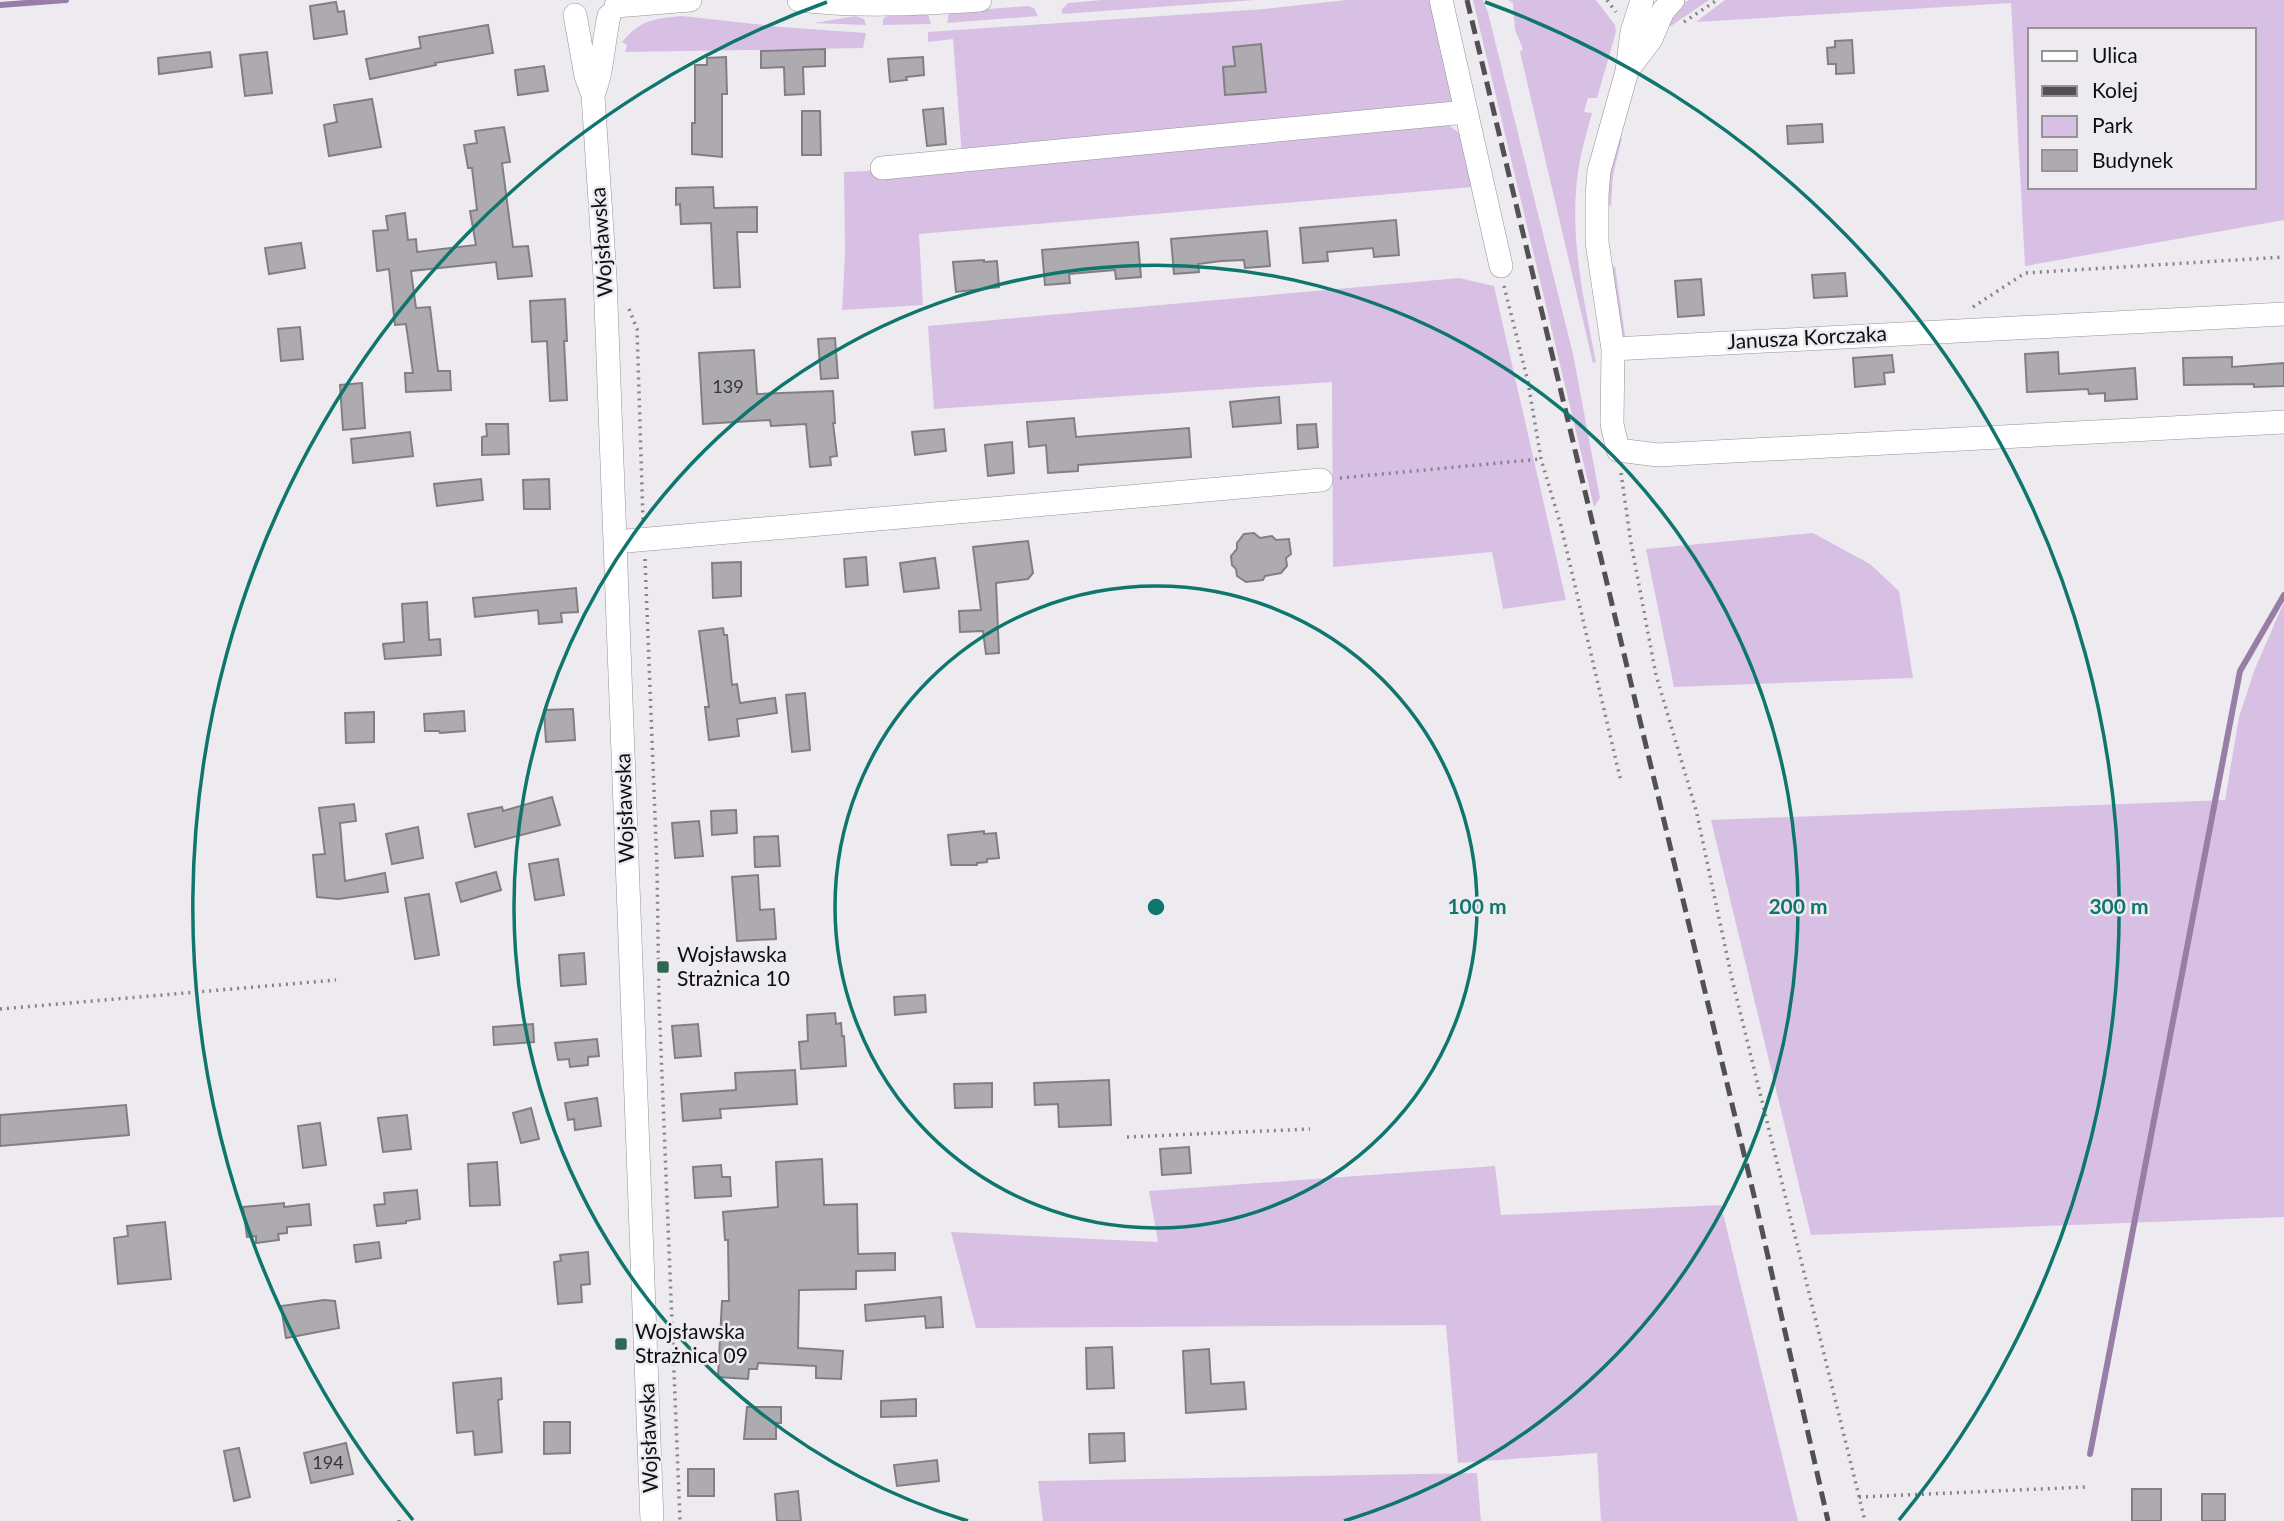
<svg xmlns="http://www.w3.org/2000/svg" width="2284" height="1521" font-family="Lato,sans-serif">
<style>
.green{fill:#d8c0e5;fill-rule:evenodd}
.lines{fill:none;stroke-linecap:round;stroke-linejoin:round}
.stream{stroke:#987da6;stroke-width:6}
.building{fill:#aeabb0;stroke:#827f84;stroke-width:2}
.minor-casing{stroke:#959297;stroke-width:24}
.path{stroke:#868387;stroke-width:3.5;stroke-dasharray:2 5;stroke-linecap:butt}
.minor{stroke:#fff;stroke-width:23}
.rail{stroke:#525053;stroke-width:5;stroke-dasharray:14 7;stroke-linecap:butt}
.ring{fill:none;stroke:#0f766e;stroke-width:3.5}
.poi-dot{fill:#2f6850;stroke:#eeebf0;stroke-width:2.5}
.labels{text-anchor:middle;stroke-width:5;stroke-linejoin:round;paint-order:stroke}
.number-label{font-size:18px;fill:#373538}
.street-label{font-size:21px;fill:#0f0e10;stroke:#eeebf0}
.poi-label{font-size:21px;fill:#0f0e10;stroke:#eeebf0;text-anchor:start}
.centre{fill:#0f766e;stroke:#eeebf0;stroke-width:3.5}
.ring-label{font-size:21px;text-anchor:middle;font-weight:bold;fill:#0f766e;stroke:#eeebf0;stroke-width:5;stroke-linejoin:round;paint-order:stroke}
</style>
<rect width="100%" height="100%" fill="#eeebf0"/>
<path class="green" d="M1102,0H1255L1062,14V9L1068,3Z
M1347,0H1433L1456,110L962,156L953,39L928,42V32L1264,9Z
M1473,0H1483L1488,13L1573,354L1600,498L1594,507Z
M1508,0H1596L1615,25L1616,32L1597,98H1588L1584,112L1592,113C1588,129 1583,144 1580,160C1567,227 1583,296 1596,362L1593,363L1520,52L1523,49L1515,30L1513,3Z
M1689,0H1709L1671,26L1666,25L1682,3Z
M1725,0H2284V220L2025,266L2011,3L1696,22ZM2030,30H2254V187H2030Z
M1028,6L1034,8L1038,16L947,23L949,12Z
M890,14H928L931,24L883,25V19Z
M682,16L781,27L866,33L863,48L625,52L627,45L622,42C641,19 654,19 682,16Z
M856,16L864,19L866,25L814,23Z
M1447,124L1463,136L1473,187L919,234L923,305L842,310L845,255L844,172L950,167Z
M1622,138L1613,175L1611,207L1606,202L1616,140Z
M1615,266L1626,342L1623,339L1611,270Z
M1459,278L1494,286L1566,600L1503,609L1492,552L1333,567L1332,382L934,409L928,326Z
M1813,533L1870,564L1899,591L1913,678L1674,687L1646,549Z
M2284,602V1217L1811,1235L1711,820L2225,800L2239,717L2254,671Z
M1495,1166L1501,1215L1721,1205L1798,1521H1601L1597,1453L1458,1463L1446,1325L976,1328L951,1232L1158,1242L1149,1191Z
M1477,1473L1481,1521H1043L1038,1481Z"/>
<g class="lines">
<path class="stream" d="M0,5L66,0
M2090,1454L2240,671L2284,595"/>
</g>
<path class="building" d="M336,2L338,12L344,11L347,34L314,39L310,6Z
M488,25L493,53L435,63L436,65L370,79L366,59L421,48L419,37Z
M1852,40L1854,73L1836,74V64H1828L1827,48L1835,47V41Z
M1261,44L1266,92L1225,95L1223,67L1235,66L1233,47Z
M825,49V66L803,67L804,94L785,95L784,67L761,68V51Z
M210,52L212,67L159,74L158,58Z
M267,52L272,93L245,96L240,55Z
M726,57L727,94H722V157L692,154V123H695V65H707V58Z
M923,57L924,75L906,77L907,80L890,82L888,59Z
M544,66L548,91L518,95L515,70Z
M372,99L381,147L329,156L324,125L337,122L334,105Z
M943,108L946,144L927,146L923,110Z
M802,111H820L821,155H802Z
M1822,124L1823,142L1788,144L1787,126Z
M504,127L510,162L502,163L513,247L528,246L532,276L498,279L496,262L411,271L416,308L430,307L438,371H450L451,390L406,392L405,373H413L406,324L395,325L389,269L377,271L373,231L388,230L386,216L405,213L408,240L416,239L417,252L476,245L470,211L477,210L472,168H468L464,145L477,143L475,131Z
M713,187L714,208L757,207V232H737L740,287L714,288L711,223L681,224L680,204L676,205V188Z
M1396,220L1399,255L1374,257L1373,248L1327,252L1328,261L1303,263L1300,228Z
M1267,231L1270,266L1245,268L1244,260L1221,261L1198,264L1199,272L1174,274L1171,239Z
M1138,242L1141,277L1116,279L1115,270L1069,274L1070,283L1045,285L1042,250Z
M301,243L305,268L269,274L265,248Z
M984,260V262L997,261L999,287L956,292L953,262Z
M1845,273L1847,296L1814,298L1812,275Z
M1701,279L1704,315L1678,317L1675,281Z
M565,299L567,341H564L567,400L550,401L547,341L532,342L530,301Z
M300,327L303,359L281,361L278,329Z
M835,338L838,378L821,379L818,339Z
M754,350L757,394L833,391L835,423H833L837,456L830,457L831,465L810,467L806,424L771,426L770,420L703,424L699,353Z
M2058,352L2059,374L2135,368L2137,399L2105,401V393L2089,394L2088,389L2027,392L2025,354Z
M1892,355L1894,372L1884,373L1885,384L1855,387L1853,358Z
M2232,357V367L2284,363V386L2254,387V384L2184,385L2183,358Z
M362,383L365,428L343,430L340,385Z
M1279,397L1281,423L1233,427L1230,402Z
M1074,418L1076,437L1189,428L1191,457L1078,465V471L1048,473L1046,445L1029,447L1027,422Z
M486,424H508L509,454L482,455V437L487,436Z
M1316,424L1318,447L1298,449L1297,425Z
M944,429L946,451L915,455L912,432Z
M410,432L413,456L353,463L351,439Z
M1012,442L1014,473L988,476L985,445Z
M481,479L483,500L437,506L434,484Z
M549,479L550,509H524L523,480Z
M1254,533L1260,538L1272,536L1276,540L1289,539L1291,554L1286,558L1287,566L1281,573L1265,576L1263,580L1246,582L1237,576L1236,569L1232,565L1231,556L1237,549V543L1244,534Z
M1028,541L1033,573L1028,579L996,583L999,653L986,654L983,631L960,632L959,611L981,610L973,547Z
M866,557L868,585L846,587L844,559Z
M935,558L939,588L904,592L900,563Z
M741,562V596L713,598L712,563Z
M576,588L578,612L561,613L562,622L539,624L538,610L475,617L473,598Z
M427,602L429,640L440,639L441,655L385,659L383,644L404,642L402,604Z
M723,628L724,635H727L732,685L737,684L740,703L775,698L777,713L737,719L739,736L709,740L705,707H709L699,631Z
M805,693L810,750L792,752L786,695Z
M573,709L575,740L546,742L544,710Z
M464,711L465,731L440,733L439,731H425L424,714Z
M374,712V742L346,743L345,713Z
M552,797L560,825L475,847L468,814L502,807L503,811Z
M354,804L356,821L340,823L345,881L385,873L388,892L338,899L317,897L313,855L325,854L319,808Z
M736,810L737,833L712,835L711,811Z
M699,821L703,856L675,858L672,823Z
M418,827L423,858L392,864L386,834Z
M984,831V834L996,833L999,858L987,859V862L977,863V865H951L948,835Z
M778,836L780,866L755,867L754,837Z
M558,859L564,895L535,900L529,864Z
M496,872L501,890L461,902L456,883Z
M758,875L760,910L774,909L776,939L737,941L732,877Z
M429,894L439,955L415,959L405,898Z
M584,953L586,984L561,986L559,955Z
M925,995L926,1012L895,1015L894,997Z
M835,1013L836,1024L841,1023L842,1036H844L846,1066L801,1069L799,1042L808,1041L807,1015Z
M533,1024L534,1042L494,1045L493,1027Z
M698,1024L701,1056L675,1058L672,1026Z
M597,1039L599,1056L588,1057V1065L570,1067L569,1059L558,1060L555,1043Z
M795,1070L797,1104L720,1109L721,1118L683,1121L681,1094L736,1090L735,1073Z
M1109,1080L1111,1125L1059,1127L1058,1104L1035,1105L1034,1083Z
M992,1083V1107L955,1108L954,1084Z
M597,1098L601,1126L575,1130L574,1119L568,1120L565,1103Z
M126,1105L129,1135L0,1146V1115Z
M531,1108L539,1139L521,1143L513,1113Z
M407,1115L411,1149L383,1152L378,1118Z
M320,1123L326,1165L303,1168L298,1126Z
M1189,1147L1191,1173L1162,1175L1160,1149Z
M822,1159L824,1205L857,1204L858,1254L895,1253V1270L856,1271V1289L799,1290L798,1348L843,1351L841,1379L816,1378V1366L758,1363L757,1369H749L748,1379L718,1377L722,1301H729L728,1240H725L723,1212L778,1207L776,1162Z
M497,1162L500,1205L470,1206L468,1164Z
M721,1165L722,1177H730L731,1196L695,1198L693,1167Z
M417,1190L420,1219L406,1221V1223L377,1226L374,1205L385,1204L384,1193Z
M284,1203V1207L309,1204L311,1225L287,1227V1233L278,1234L279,1240L256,1243V1236L247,1237L243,1207Z
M165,1222L171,1279L118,1284L114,1238L128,1236L127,1226Z
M379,1242L381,1258L356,1262L354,1245Z
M588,1252L590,1284L581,1285L582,1302L558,1304L554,1262L561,1261L560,1255Z
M941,1297L943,1327L926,1328L925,1316L866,1321L865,1305Z
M324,1300L335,1301L339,1328L286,1338L281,1306Z
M1112,1347L1114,1388L1087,1389L1086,1348Z
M1209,1349L1211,1384L1244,1382L1246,1409L1186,1413L1183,1351Z
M501,1378L502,1399L498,1400L502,1452L475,1455L473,1431L457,1433L453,1383Z
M916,1399V1416L881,1417V1401Z
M747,1407H781V1423H776V1439H744Z
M544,1422H570V1453L544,1454Z
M1124,1433L1125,1461L1090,1463L1089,1434Z
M346,1443L353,1474L311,1483L304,1453Z
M239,1448L250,1497L234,1501L224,1451Z
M937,1460L939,1481L897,1486L894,1465Z
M688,1469H714V1496H688Z
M2132,1489H2161V1521H2132Z
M798,1491L801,1521H777L775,1494Z
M2202,1494H2225V1521H2202Z"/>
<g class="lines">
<g class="minor-casing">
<path id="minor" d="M799,0C859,7 919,4 980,0
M1441,0L1501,266
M1642,0L1632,32L1627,71L1599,171L1597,195V242L1613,349L1612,424L1618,450L1658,455L2284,422
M616,6L690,0
M575,15L586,76L593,95L605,277L652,1521
M1629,68L1651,39L1663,11L1673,0
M593,95C603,70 603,42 609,16
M882,168L1466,112
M1613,349L2284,314
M615,542L1321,480"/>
</g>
<path class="path" d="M1607,0L1616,12
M1684,22L1717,0
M1504,286L1528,382L1541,459L1561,526L1621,782
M1973,307L2025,273L2284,257
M629,309L637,329L643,520
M1621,473L1631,543L1656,675L1696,810L1732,979L1865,1521
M1340,478L1541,459
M645,559L657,868L659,1001L680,1521
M0,1009L336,980
M1127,1137L1310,1129
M1859,1497L2086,1487
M399,1521V1520"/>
<use href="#minor" class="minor"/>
<path class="rail" d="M1467,0L1756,1204L1828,1521"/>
</g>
<g class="ring">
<circle cx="1156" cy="907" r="321"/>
<path d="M968 1521A642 642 0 1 1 1344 1521"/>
<path d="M413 1520A963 963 0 0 1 827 2M1485 2A963 963 0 0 1 1899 1520"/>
</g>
<g class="poi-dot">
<rect x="656" y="960" width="14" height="14" rx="3.5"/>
<rect x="614" y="1337" width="14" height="14" rx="3.5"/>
</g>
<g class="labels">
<g class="number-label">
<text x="728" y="393">139</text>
<text x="328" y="1469">194</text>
</g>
<g class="street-label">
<text transform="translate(602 242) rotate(-94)" y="7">Wojsławska</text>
<text transform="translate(1807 338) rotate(-3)" y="7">Janusza Korczaka</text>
<text transform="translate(625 808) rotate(-92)" y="7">Wojsławska</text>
<text transform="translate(649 1438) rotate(-92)" y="7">Wojsławska</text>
</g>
<g class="poi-label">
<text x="677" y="962">Wojsławska<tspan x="677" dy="24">Strażnica 10</tspan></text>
<text x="635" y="1339">Wojsławska<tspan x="635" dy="24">Strażnica 09</tspan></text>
</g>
</g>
<circle cx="1156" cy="907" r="10" class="centre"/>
<g class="ring-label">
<text x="1477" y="914">100 m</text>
<text x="1798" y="914">200 m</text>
<text x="2119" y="914">300 m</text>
</g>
<rect x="2028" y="28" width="228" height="161" fill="#eeebf0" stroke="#959396" stroke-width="2"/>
<rect x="2042" y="51" width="35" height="10" fill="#ffffff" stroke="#959396" stroke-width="2"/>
<text x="2092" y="63" font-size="21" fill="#0f0e10">Ulica</text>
<rect x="2042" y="86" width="35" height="10" fill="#525053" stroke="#959396" stroke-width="2"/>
<text x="2092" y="98" font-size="21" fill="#0f0e10">Kolej</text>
<rect x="2042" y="116" width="35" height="21" fill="#d8c0e5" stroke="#959396" stroke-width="2"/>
<text x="2092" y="133" font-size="21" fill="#0f0e10">Park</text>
<rect x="2042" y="150" width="35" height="21" fill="#aeabb0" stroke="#959396" stroke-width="2"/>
<text x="2092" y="168" font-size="21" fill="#0f0e10">Budynek</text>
</svg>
